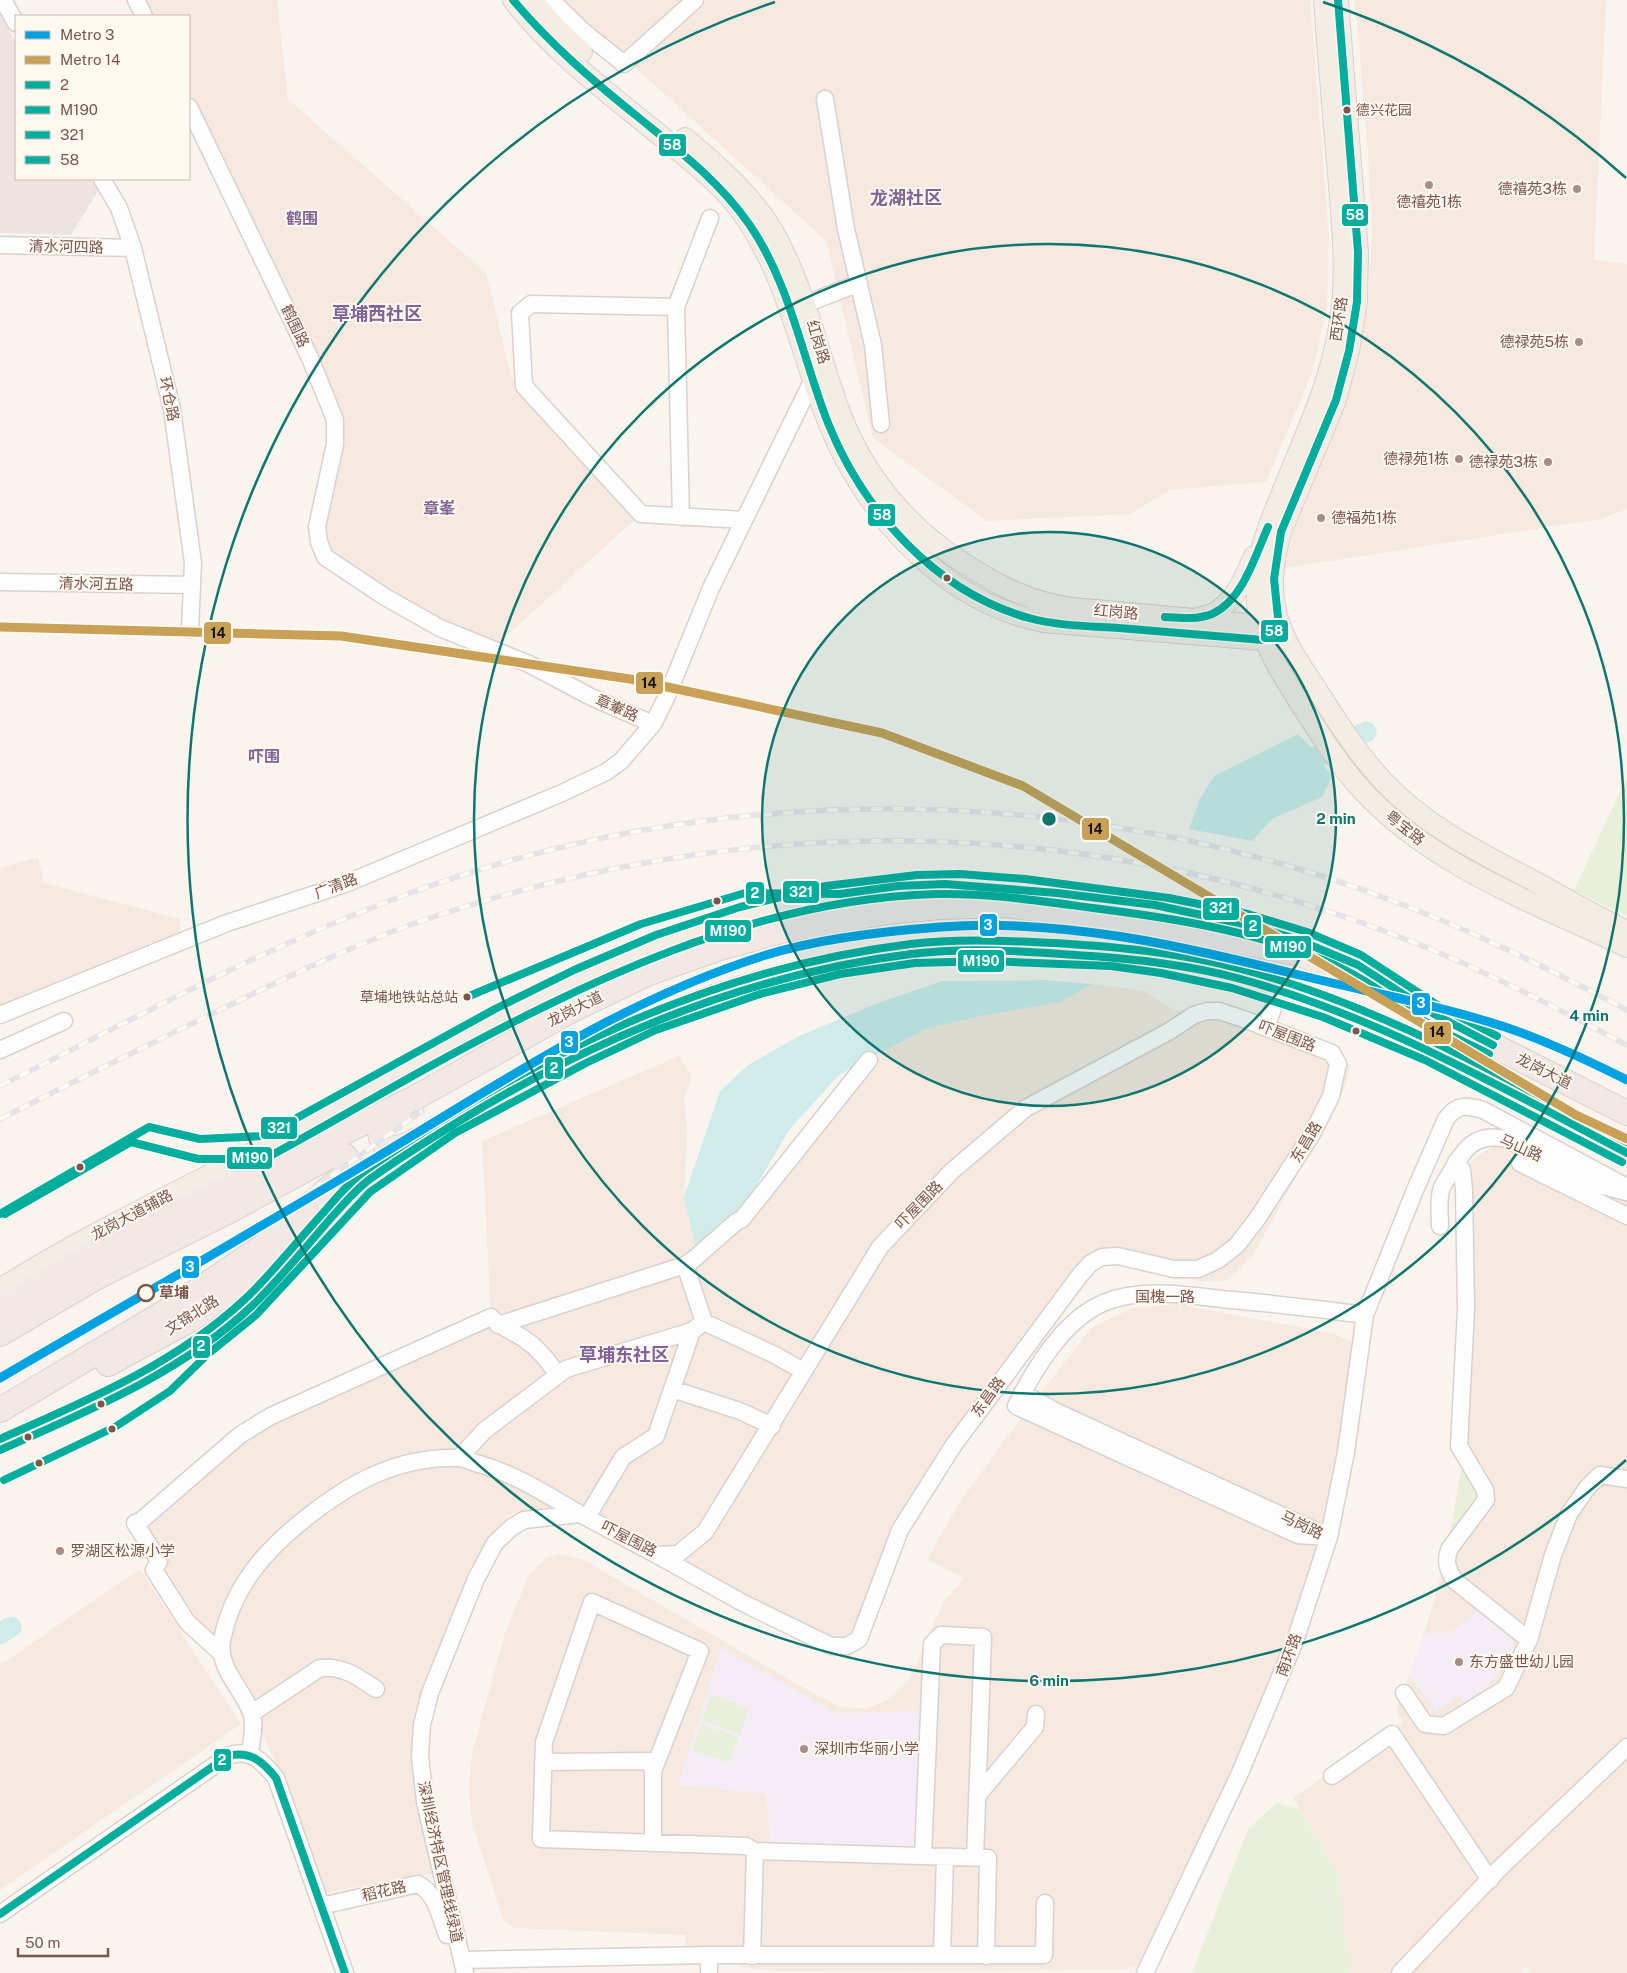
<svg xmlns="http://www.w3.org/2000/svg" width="1627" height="1973" font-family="'Public Sans','Noto Sans SC',sans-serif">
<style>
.residential{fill:#f6e9df}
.industrial{fill:#ede4df}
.education{fill:#f5edf6}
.green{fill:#e9f0d9}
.water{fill:#cfeceb}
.pier{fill:#faf4ef}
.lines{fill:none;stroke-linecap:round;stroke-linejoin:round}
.river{stroke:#cfeceb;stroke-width:21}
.minor-casing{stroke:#d9d1cd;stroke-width:19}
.major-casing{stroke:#dbd0cb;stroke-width:22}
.highway-casing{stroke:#dbd0cb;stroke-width:26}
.minor{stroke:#fefdfd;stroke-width:16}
.major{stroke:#f4ede6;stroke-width:20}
.highway{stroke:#f2e8e6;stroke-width:24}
.rail-casing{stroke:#e6e3e6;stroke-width:5.5}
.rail{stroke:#fff9f2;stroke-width:4;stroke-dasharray:11;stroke-linecap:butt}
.bus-1-casing{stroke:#fff9f2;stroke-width:11}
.bus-2-casing{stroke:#fff9f2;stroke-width:11}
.bus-3-casing{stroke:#fff9f2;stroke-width:11}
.bus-4-casing{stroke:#fff9f2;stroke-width:11}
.bus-1{stroke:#01ad9c;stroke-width:8}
.bus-2{stroke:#01ad9c;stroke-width:8}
.bus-3{stroke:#01ad9c;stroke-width:8}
.bus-4{stroke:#01ad9c;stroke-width:8}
.metro-1-casing{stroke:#fff9f2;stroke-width:12}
.metro-2-casing{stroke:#fff9f2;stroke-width:12}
.metro-1{stroke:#00a2e1;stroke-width:9}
.metro-2{stroke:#c8a056;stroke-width:9}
.ring{fill:none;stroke:#0f766e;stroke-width:2.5}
.bus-dot{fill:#7b574b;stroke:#fff9f2;stroke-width:2}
.poi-dot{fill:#a78e84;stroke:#fff9f2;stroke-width:2}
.stop-dot{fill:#fff9f2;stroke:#7b574b;stroke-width:2.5}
.labels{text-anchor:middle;stroke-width:4;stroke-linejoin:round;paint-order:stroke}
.bus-label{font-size:14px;fill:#7b574b;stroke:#fff9f2;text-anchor:start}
.poi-label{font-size:15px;fill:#7b574b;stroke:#fff9f2;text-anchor:end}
.street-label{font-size:15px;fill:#7b574b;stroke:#fff9f2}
.stop-label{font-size:15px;font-weight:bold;fill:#7b574b;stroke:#fff9f2;text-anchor:start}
.neighbourhood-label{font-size:16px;font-weight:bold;fill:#806497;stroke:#fff9f2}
.quarter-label{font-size:18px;font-weight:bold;fill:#806497;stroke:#fff9f2}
.centre{fill:#0f766e;stroke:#fff9f2;stroke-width:2.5}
.ring-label{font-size:15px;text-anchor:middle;font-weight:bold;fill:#0f766e;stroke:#fff9f2;stroke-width:4;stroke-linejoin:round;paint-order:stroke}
.line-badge{stroke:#fff9f2;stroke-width:2}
.badge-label{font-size:14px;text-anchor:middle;font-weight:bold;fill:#fff}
.pale-badge-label{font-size:14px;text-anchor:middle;font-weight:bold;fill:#111}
</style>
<rect width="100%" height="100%" fill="#faf4ef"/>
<path class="residential" d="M134,0H277L288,99L486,273L511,376L641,514L492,649L326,557L320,511L339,439L189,111V16H142Z
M561,0H1310L1329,239L1327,307L1312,373L1266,482L1170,490L1130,514L987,521L873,438L826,241Z
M1355,0H1606L1594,260L1627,264V509L1600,519L1285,568L1292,536L1352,382L1368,308L1372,231L1368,152Z
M38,857L44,883L180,919L181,935L0,1005V868Z
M1093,984L1144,991L1175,1011L1207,1006L1339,1052L1350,1067L1345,1088L1252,1257L1227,1280L1215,1282H1204L1109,1262L1097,1264L990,1403L904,1532L868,1636L860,1648L839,1653L748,1607L596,1513L628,1464L657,1437L701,1323L695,1264L729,1239L869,1060L926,1029L980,1016L1061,1002Z
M679,1056L692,1075L684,1100L687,1130L684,1196L696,1248L684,1272L698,1321L654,1436L622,1450L589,1508L526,1510L508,1515L476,1579L423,1737L441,1872L323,1893L286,1785L227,1658L128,1525L190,1466L258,1424L491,1316L482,1141Z
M1495,1144L1589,1185L1627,1196V1973H1532L1525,1967L1520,1973H1349L1352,1960L1342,1933V1900L1335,1868L1293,1798L1403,1721L1396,1710L1425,1632L1445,1561L1467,1435L1474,1266L1455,1174Z
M1178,1304L1335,1334L1356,1344L1354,1428L1273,1696L1213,1855L1160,1962L1118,1970L780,1971L739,1967L738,1947H686L685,1935L514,1928L502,1918L471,1817L469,1785L472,1753L505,1633L528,1577L545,1558L561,1554L582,1559L811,1692L840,1707L866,1709L890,1699L910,1679L943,1603L964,1578L927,1559L960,1502L1007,1437L1091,1328L1132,1308Z
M140,1569L241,1724L0,1890V1665Z"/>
<path class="industrial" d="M0,14L16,43V179H91L98,191L71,235L0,233Z"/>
<path class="education" d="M1484,1606L1513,1638V1651L1488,1686L1464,1702L1459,1694L1436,1712L1409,1674L1424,1634L1453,1631Z
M721,1648L837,1713L921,1711L915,1848L770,1842L766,1794L678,1785Z"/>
<path class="green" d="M1627,777V916L1574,890Z
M1463,1468L1486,1488L1450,1540Z
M712,1695L749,1708L740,1734L702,1721Z
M701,1724L739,1737L729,1763L692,1750Z
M1277,1803L1299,1809L1335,1868L1342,1900V1933L1352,1960L1349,1973H1192L1248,1829Z"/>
<path class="water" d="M1298,734L1315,751L1332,777L1322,797L1272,819L1252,841L1189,829L1200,799L1214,776Z
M1045,980L1093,984L1061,1002L980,1016L926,1029L839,1075L790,1129L743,1208L696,1248L684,1197L720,1091L748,1065L799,1036L878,1003L942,981Z"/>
<path class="pier" d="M1045,978L1093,982L1095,984L1045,980L942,981L947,979Z"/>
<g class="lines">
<path class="river" d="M1293,769L1366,732
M0,1634L11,1627"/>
<g class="minor-casing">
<path id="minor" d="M3,0L16,23
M136,0L144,16
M551,0L584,32L624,64L695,0
M825,99L846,229L873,345L881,424
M189,107L310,358L335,420V444L317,527L319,542L325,557L385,597L440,628L529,664L591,697L653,724
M102,179L119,208L133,248L172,409L193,563L190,629
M0,245L133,248
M806,304L859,283
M676,307L531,304L520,313L524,386L641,514L744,520
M681,517L676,307L710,218
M0,582L192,585
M0,1015L227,923L345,884L562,793L606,772L621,761L653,724L667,696L711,588L813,379
M1266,1028L1279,991
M0,1050L64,1021
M1456,1162L1462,1170L1464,1190L1466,1309L1459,1446L1485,1490L1486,1500L1450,1548C1444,1561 1448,1569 1454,1580L1529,1640
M1520,1163L1627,1216
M1440,1226C1440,1215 1438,1201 1441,1191C1442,1185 1447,1179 1450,1174C1464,1148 1475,1132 1507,1139L1592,1183L1626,1192
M704,1322L775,1355L803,1371
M498,1325L685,1265
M672,1389L740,1411L772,1426
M1022,1393L1057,1412L1322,1534
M459,1458L485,1430L566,1369L692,1331L704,1322L685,1265L694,1259L736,1222L742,1219L869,1060
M587,1517L623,1457L656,1436L692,1331
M135,1523L159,1561L154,1570L187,1622L221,1653
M136,1525L240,1435L271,1416L491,1317C500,1327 512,1331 523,1338C538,1348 548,1361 558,1375
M1329,1537L1298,1535L1016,1406C1034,1369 1064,1320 1103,1303C1142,1286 1191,1296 1232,1300C1276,1304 1321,1309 1365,1315
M1404,1693L1425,1724L1444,1726L1506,1688L1529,1640L1553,1555L1569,1514L1587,1488L1600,1475L1627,1479
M252,1713L320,1668C343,1666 357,1676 376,1689
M250,1754C251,1741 256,1725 251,1712C242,1688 217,1668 222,1640C232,1588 265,1550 306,1518C350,1483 398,1456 457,1458C464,1458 472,1462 479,1464C516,1474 547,1495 580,1514C606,1528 631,1541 657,1555L678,1554L705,1532L880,1247L952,1171L1026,1108L1168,1032L1194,1015L1207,1011H1219L1244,1019L1332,1053L1338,1064L1331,1096L1312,1134L1257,1219L1237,1245L1218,1260L1198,1269H1174L1118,1256L1102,1257L1091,1263L1080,1275L953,1446L900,1530L859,1639L847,1646H831L743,1603L657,1555
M543,1762L649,1761L653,1771V1843
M653,1771L700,1651L592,1602L544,1742L541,1839L746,1846L755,1851L752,1956
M1332,1776L1392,1734L1490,1880
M977,1796L1035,1727L1036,1714
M755,1851L988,1858L986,1956
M923,1856L932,1644L941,1635L983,1637L975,1858
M321,1906L418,1884C436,1893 440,1917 447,1935
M0,1914L228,1756C250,1747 263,1762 276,1778L345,1973
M942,1955L945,1857
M462,1960L709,1955H1044L1045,1903
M465,1973L425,1802L420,1756L422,1725L430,1693L476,1579L495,1543L512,1527L524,1520L580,1514
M709,1973V1955
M1145,1973L1240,1773L1295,1641L1329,1537L1346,1452L1365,1315L1415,1190L1446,1119C1457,1104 1466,1105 1483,1110L1627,1187
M1400,1973L1500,1868L1627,1747"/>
</g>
<g class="major-casing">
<path id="major" d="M513,0C557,57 618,100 673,146C693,163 715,180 732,200C781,259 796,335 822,406C857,504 936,600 1043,622L1263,640L1272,633
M532,0L556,28L582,52
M1324,0C1328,57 1333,115 1338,172C1342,224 1348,276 1339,327C1330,383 1306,433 1285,485C1275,510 1264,534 1259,561C1249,624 1269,654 1301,705C1320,734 1338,764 1361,789C1431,866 1535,903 1627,947
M1338,0L1358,252L1357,302L1349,351L1336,400L1281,532C1261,607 1280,635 1321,696C1340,726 1359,755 1383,781C1425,826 1480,853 1534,881C1565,898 1595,916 1627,931
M685,138C718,166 750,193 773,231C806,289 818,354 841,415C865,477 909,529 965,564C999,586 1032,603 1073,608L1272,626
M1198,618C1231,613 1242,583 1254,556
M0,1289C95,1229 198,1183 297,1129C492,1021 689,898 918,884C987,880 1058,893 1127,902C1210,912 1311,933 1382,980"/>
</g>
<g class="highway-casing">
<path id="highway" d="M400,1110C394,1115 386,1120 382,1126C380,1130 380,1134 381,1138C388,1156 408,1145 419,1139
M93,1279L233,1209L323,1160L333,1155L345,1156L351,1165L350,1171L323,1193
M0,1312L50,1278L109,1245L413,1099L570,1011L649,973L720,948L785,930L887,912L939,907L1006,905L1171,928L1300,954L1362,979L1627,1113
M0,1334L107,1271
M108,1364L195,1317L293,1244
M0,1410L170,1309L283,1233L363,1184L450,1124L475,1110C555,1068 634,1024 720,995C830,958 932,948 1047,953C1126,957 1201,967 1276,991C1400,1030 1513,1094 1627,1153"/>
</g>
<use href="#minor" class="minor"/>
<use href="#major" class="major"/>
<use href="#highway" class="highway"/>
<g class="rail-casing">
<path id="rail" d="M0,1086C136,1018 270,944 413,892C728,777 1081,783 1393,901C1474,931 1551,970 1627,1010
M0,1119C77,1080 154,1042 232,1004C296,973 362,941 430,918C761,807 1102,815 1425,947C1495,975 1561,1011 1627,1045
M277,1215L422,1111"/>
</g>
<use href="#rail" class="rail"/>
<g class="bus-1-casing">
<path id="bus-1" d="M467,997L641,924L745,893L840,894L898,886L945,884L1057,893L1155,905L1253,926L1296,939L1358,965L1434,1014L1493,1045
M0,1450C88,1411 181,1373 252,1306C280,1279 305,1248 331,1218C343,1205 355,1190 370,1179C399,1158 430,1139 461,1120C599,1036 750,974 911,954C965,947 1021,951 1075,955C1129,958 1184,964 1237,978C1375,1015 1501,1087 1627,1153
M0,1914L228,1756C250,1750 263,1762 276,1778L345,1973"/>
</g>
<g class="bus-2-casing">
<path id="bus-2" d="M5,1214L131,1142L198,1159H236L270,1156C322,1128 373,1098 425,1069C582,983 753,899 936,894C989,893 1041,901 1093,908C1172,918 1249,930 1323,960C1361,975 1391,999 1424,1021C1445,1034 1467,1043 1489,1054
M4,1480L115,1427L170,1391L208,1354L256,1315L370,1192L455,1133L586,1063L656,1030L760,994L840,974L915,963L988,961L1111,966L1161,973L1232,988L1323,1017L1425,1060L1622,1162"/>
</g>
<g class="bus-3-casing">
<path id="bus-3" d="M0,1214L149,1127L200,1139L264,1136L495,1009L574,970L656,935L740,907L826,886L917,875L960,874L1025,879L1169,898L1248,914L1307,932L1361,955L1439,1006L1497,1036
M0,1439C86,1401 174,1365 244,1300C273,1273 297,1241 324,1212C338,1196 351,1180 369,1168C532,1056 713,968 911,944C959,938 1008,941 1056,943C1117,947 1178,952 1237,968C1375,1003 1501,1076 1627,1142"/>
</g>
<g class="bus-4-casing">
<path id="bus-4" d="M513,0C550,44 593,81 638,117C678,150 719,181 749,224C790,283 802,357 828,423C863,510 935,592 1029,618C1058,626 1089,626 1119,628C1167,632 1215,636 1263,640L1279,627L1274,579L1281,532L1336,400L1349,351L1357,302L1358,252L1338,0
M1165,617C1180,618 1197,620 1212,614C1243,600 1255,556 1268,527"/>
</g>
<use href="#bus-1" class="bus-1"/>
<use href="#bus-2" class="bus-2"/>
<use href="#bus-3" class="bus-3"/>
<use href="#bus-4" class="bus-4"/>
<g class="metro-1-casing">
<path id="metro-1" d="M0,1378C125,1305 251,1233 374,1159C504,1081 620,1001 766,955C818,939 886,931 941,927C1062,918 1183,946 1299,975C1368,992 1438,1005 1505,1027C1547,1041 1587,1060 1627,1080"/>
</g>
<g class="metro-2-casing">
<path id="metro-2" d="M0,627L341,636L630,679L882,733L1023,786L1576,1115L1627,1139"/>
</g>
<use href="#metro-1" class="metro-1"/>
<use href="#metro-2" class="metro-2"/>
</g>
<circle cx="1049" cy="819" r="287" fill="#0f766e" fill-opacity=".12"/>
<g class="ring">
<circle cx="1049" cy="819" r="287"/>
<circle cx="1049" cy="819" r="575"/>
<path d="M1626 1460A862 862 0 1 1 775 2M1323 2A862 862 0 0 1 1626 178"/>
</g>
<g class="bus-dot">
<circle cx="1347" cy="110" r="4.5"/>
<circle cx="947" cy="578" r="4.5"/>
<circle cx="717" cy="901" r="4.5"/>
<circle cx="467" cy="997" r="4.5"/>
<circle cx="1356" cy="1031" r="4.5"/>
<circle cx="80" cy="1167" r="4.5"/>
<circle cx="101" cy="1404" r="4.5"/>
<circle cx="112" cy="1429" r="4.5"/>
<circle cx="28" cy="1437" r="4.5"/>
<circle cx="39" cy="1463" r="4.5"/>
</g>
<g class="poi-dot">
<circle cx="1429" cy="185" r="5"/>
<circle cx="1577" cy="189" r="5"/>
<circle cx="1579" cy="342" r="5"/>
<circle cx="1459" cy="459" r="5"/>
<circle cx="1548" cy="462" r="5"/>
<circle cx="1321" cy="518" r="5"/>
<circle cx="60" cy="1551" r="5"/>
<circle cx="1459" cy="1662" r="5"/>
<circle cx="804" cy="1749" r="5"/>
</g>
<circle class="stop-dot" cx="146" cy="1293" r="8"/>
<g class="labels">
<g class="bus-label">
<text x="1356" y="115">德兴花园</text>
<text x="458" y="1002" text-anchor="end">草埔地铁站总站</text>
</g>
<g class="poi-label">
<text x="1567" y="194">德禧苑3栋</text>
<text x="1429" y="207" text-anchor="middle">德禧苑1栋</text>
<text x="1569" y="347">德禄苑5栋</text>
<text x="1449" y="464">德禄苑1栋</text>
<text x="1538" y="467">德禄苑3栋</text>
<text x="1331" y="523" text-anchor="start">德福苑1栋</text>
<text x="70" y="1556" text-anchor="start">罗湖区松源小学</text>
<text x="1469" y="1667" text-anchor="start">东方盛世幼儿园</text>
<text x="814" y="1754" text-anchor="start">深圳市华丽小学</text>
</g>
<g class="street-label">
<text transform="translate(66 247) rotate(1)" y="5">清水河四路</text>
<text transform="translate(1339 319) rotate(-82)" y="5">西环路</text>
<text transform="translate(295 326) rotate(65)" y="5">鹤围路</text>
<text transform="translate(818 342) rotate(73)" y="5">红岗路</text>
<text transform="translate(169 399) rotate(78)" y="5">环仓路</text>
<text transform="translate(96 584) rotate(1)" y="5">清水河五路</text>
<text transform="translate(1116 612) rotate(5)" y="5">红岗路</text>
<text transform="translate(617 708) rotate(24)" y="5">章輋路</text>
<text transform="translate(1405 828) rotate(39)" y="5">粤宝路</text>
<text transform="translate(336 886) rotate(-21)" y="5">广清路</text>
<text transform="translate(575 1009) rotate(-27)" y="5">龙岗大道</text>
<text transform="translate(1287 1036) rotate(21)" y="5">吓屋围路</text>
<text transform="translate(1544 1071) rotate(27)" y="5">龙岗大道</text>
<text transform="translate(1306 1142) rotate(-59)" y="5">东昌路</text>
<text transform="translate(1521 1148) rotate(24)" y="5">马山路</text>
<text transform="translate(919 1205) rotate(-46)" y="5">吓屋围路</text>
<text transform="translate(132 1215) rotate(-28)" y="5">龙岗大道辅路</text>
<text x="1165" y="1302">国槐一路</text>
<text transform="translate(192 1315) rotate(-32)" y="5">文锦北路</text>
<text transform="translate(988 1397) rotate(-54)" y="5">东昌路</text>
<text transform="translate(1302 1525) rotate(26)" y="5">马岗路</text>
<text transform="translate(629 1539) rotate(27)" y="5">吓屋围路</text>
<text transform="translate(1289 1655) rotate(-70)" y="5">南环路</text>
<text transform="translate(440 1862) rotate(78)" y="5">深圳经济特区管理线绿道</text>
<text transform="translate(384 1891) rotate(-13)" y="5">稻花路</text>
</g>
<g class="stop-label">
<text x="159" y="1298">草埔</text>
</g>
<g class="neighbourhood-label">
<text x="302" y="224">鹤围</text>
<text x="439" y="514">章峯</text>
<text x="264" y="762">吓围</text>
</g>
<g class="quarter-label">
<text x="906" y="204">龙湖社区</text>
<text x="377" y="320">草埔西社区</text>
<text x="624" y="1361">草埔东社区</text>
</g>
</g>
<circle cx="1049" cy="819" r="8" class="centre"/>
<g class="ring-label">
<text x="1336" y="824">2 min</text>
<text x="1589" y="1021">4 min</text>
<text x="1049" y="1686">6 min</text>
</g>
<g class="line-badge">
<rect x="658" y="133" width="29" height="24" rx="5" fill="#01ad9c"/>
<rect x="1341" y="203" width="28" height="24" rx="5" fill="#01ad9c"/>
<rect x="867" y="503" width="29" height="24" rx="5" fill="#01ad9c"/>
<rect x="1260" y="619" width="29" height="24" rx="5" fill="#01ad9c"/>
<rect x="203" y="621" width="29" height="24" rx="5" fill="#c8a056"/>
<rect x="635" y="671" width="29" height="24" rx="5" fill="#c8a056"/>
<rect x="1081" y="817" width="29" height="24" rx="5" fill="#c8a056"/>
<rect x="782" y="880" width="38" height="24" rx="5" fill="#01ad9c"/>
<rect x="745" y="881" width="20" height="24" rx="5" fill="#01ad9c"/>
<rect x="1202" y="897" width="38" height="24" rx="5" fill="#01ad9c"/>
<rect x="979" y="913" width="19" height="24" rx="5" fill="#00a2e1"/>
<rect x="1243" y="914" width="19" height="24" rx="5" fill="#01ad9c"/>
<rect x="704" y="919" width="48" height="24" rx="5" fill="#01ad9c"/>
<rect x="1264" y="935" width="48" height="24" rx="5" fill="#01ad9c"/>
<rect x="957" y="949" width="48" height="24" rx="5" fill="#01ad9c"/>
<rect x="1411" y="992" width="20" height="24" rx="5" fill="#00a2e1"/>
<rect x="1423" y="1021" width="29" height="24" rx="5" fill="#c8a056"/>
<rect x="560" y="1030" width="19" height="24" rx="5" fill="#00a2e1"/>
<rect x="544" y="1056" width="20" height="24" rx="5" fill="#01ad9c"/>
<rect x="260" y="1116" width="38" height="24" rx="5" fill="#01ad9c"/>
<rect x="226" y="1146" width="47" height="24" rx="5" fill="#01ad9c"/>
<rect x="181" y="1255" width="19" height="24" rx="5" fill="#00a2e1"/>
<rect x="192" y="1335" width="19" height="24" rx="5" fill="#01ad9c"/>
<rect x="213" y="1748" width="19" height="24" rx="5" fill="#01ad9c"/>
</g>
<g class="badge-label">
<text x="672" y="150">58</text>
<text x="1355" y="220">58</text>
<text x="882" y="520">58</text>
<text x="1274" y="636">58</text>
<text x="801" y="897">321</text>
<text x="755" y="898">2</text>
<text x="1221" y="913">321</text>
<text x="988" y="930">3</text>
<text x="1253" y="931">2</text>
<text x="728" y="936">M190</text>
<text x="1288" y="952">M190</text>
<text x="981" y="966">M190</text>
<text x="1421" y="1008">3</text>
<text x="569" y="1047">3</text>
<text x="554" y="1073">2</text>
<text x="279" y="1133">321</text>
<text x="250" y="1163">M190</text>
<text x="190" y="1272">3</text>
<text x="201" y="1351">2</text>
<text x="222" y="1765">2</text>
</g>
<g class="pale-badge-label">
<text x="218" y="638">14</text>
<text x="649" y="688">14</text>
<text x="1095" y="834">14</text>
<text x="1437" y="1037">14</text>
</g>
<rect x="15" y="15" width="175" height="165" fill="#fff9f2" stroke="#cab8af"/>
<rect x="25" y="31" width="25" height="8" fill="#00a2e1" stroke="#cab8af"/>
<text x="60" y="40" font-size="15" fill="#7b574b">Metro 3</text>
<rect x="25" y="56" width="25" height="8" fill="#c8a056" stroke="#cab8af"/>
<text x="60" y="65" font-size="15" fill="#7b574b">Metro 14</text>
<rect x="25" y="81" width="25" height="8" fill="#01ad9c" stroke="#cab8af"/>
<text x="60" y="90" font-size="15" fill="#7b574b">2</text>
<rect x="25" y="106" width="25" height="8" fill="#01ad9c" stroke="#cab8af"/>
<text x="60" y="115" font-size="15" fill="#7b574b">M190</text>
<rect x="25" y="131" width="25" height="8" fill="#01ad9c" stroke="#cab8af"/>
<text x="60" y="140" font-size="15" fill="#7b574b">321</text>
<rect x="25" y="156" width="25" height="8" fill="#01ad9c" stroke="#cab8af"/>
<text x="60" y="165" font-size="15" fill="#7b574b">58</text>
<path d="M18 1948v8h90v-8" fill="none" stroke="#7b574b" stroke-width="2.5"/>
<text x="25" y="1948" font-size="15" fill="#7b574b" stroke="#fff9f2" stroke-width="4" paint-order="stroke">50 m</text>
</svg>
